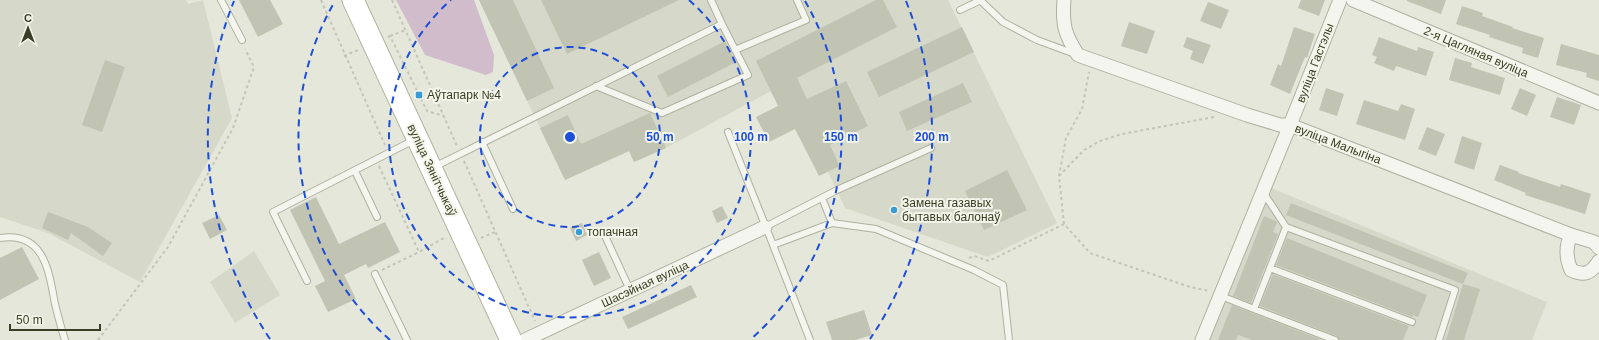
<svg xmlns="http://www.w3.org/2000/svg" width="1599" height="340" font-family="Arial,sans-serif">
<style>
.built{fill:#d6d9c9}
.green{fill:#d1bccc}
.building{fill:#c1c4b2}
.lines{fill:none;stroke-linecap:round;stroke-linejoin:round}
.lane-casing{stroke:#aeb1a0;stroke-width:8}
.street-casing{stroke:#aeb1a0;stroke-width:15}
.primary-casing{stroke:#b0b39a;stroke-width:23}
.path{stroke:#c4c5b9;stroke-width:2;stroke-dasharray:3 3;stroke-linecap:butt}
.lane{stroke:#f4f5ee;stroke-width:6}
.street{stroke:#f4f5ee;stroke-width:13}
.primary{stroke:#fff;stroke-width:21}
.ring{fill:none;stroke:#1d4ed8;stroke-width:2;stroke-dasharray:7 5}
.poi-dot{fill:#379bd5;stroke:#f4f5ea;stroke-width:1.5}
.labels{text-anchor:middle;stroke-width:4;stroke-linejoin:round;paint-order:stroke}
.street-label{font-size:12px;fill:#3a3e24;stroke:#f4f5ea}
.poi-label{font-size:12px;fill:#3a3e24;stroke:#f4f5ea;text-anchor:start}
.centre{fill:#1d4ed8;stroke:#f4f5ea;stroke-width:2}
.ring-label{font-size:12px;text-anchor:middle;font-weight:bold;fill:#1d4ed8;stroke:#f4f5ea;stroke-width:4;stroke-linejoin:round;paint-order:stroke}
</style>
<rect width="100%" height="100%" fill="#e5e7db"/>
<path class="built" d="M0,0H186L188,4L203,0L232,118L140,282L48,233L0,217Z
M479,0H948L1057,223L988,257L845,208L828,172L840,165L804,93L779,106L771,91L666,148L634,162L629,151L565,180Z
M1269,187L1547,302L1532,340H1208Z
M254,251L280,295L235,323L210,282Z"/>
<path class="green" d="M396,0H474L494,55L493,72L486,75L425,55Z"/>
<path class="building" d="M239,0H270L283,24L258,37Z
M479,0H513L554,88L527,101Z
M541,0H679L567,54Z
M876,0H883L897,27L797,78L807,99L846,81L868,126L830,145L840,166L819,176L795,129L769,142L756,117L778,106L756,61Z
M1301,0H1325L1319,16L1298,8Z
M1407,0H1446L1441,14L1407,1Z
M1208,2L1229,10L1221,29L1200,21Z
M1462,6L1483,13L1482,16L1513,27L1512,28L1544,38L1538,58L1522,53L1523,48L1489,37L1490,35L1456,24Z
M1129,22L1155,31L1147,54L1121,46Z
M962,27L974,52L879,97L867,72Z
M1294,27L1315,34L1307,58L1305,57L1290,94L1270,85L1278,64L1281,66Z
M1187,37L1211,45L1203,64L1190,59L1193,51L1183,47Z
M1379,37L1417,51L1418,47L1434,52L1426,76L1396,66L1394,71L1374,63L1377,57L1372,55Z
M725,41L736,62L668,97L657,76Z
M1561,44L1599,55V81L1586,77L1587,73L1556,65Z
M1455,58L1472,63L1471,67L1505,78L1500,95L1449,80Z
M105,60L125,67L102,132L82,125Z
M963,83L972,102L907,131L899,112Z
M1326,88L1344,94L1337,116L1319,110Z
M1520,88L1536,95L1527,116L1511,109Z
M1557,97L1581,105L1574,125L1550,117Z
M1364,100L1398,111L1401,104L1415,109L1405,140L1356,124Z
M650,113L666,148L634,162L629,151L565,180L540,128L568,115L581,144Z
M1427,127L1445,134L1436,156L1418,149Z
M1462,136L1482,143L1474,170L1454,163Z
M1500,165L1519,172L1518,173L1560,187L1561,184L1591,194L1585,214L1525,195L1526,193L1494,180Z
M1007,170L1027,210L984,230L965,191Z
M316,197L339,244L385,222L400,252L368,268L366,264L344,275L356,299L328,312L315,286L325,281L290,210Z
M1291,203L1468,273L1463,284L1286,215Z
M722,206L728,218L717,223L712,211Z
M48,212L88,227L112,243L103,256L71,233L68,240L42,228Z
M219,215L227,230L210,239L202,223Z
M1264,216L1276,221L1277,222L1273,232L1278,234L1251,303L1233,296Z
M582,223L587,235L576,241L570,228Z
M1287,238L1427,295L1418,317L1413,315L1412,317L1276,265Z
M22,247L39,279L0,300V258Z
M599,252L611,278L594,286L582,260Z
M1273,274L1409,326L1403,340H1339L1337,336L1260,306Z
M1463,284L1480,289L1464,340H1446Z
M691,285L697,297L628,329L622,317Z
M1232,305L1252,313L1322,340H1252L1238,335L1236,340H1218Z
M864,310L872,335L855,340H832L826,322Z"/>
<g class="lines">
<g class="lane-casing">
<path id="lane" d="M221,0L242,40
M980,0L1003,22L1037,40L1075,54
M960,10L981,0
M735,50L806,20L797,0
M596,86L662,113L748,75L722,24
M728,132L773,245L832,223L876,229L974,270L1003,285L1009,340
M482,142L513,209
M434,167L722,24L711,0
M355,171L377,217
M1263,192L1286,227L1455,290L1439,340
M822,198L832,223
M765,227L837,190L931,148
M0,238C44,231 49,271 55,304C58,316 61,328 65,340
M606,238L630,290
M773,245L810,340
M1270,268L1412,322
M375,274L407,340
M307,281L273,212L414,140
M1221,296L1254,309L1286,227
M1254,309L1335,340"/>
</g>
<g class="street-casing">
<path id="street" d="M1064,0C1062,25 1065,35 1078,55L1247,115L1280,125H1290L1571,235L1594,242L1599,248
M1353,0L1599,103
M1571,235C1565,247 1566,258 1571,270C1584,276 1591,274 1599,261
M525,340L765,227
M1202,340L1290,125L1340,0"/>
</g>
<g class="primary-casing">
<path id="primary" d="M353,0L511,340"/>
</g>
<path class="path" d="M321,0L385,145
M392,0L457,146
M390,36L406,30
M388,37L390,36L427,111L444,116
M344,56L358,50
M464,161L535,321
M379,166L419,252L444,238L445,240
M1059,176L1084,150L1100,141L1122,134L1214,117
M1064,224L1059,176L1066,138L1082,109L1089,72
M481,238L495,232
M969,258L974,256L989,261L1064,224L1090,253L1190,287L1210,291
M382,270L419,252
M98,340L168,247L233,128L254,67L245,49"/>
<use href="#lane" class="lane"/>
<use href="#street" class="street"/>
<use href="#primary" class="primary"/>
</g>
<g class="ring">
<circle cx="570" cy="137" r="90"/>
<path d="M689 0A181 181 0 1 1 451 0"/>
<path d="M390 340A271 271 0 0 1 335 1M805 1A271 271 0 0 1 750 340"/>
<path d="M270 339A362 362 0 0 1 234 1M906 1A362 362 0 0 1 870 339"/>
</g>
<g class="poi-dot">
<rect x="415" y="91" width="8" height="8" rx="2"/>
<circle cx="894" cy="210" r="4"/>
<circle cx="579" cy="232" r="4"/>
</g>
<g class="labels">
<g class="street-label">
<text transform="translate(1476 52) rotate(23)" y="4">2-я Цагляная вуліца</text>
<text transform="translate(1315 63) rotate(-69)" y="4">вуліца Гастэлы</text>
<text transform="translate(1338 144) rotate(21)" y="4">вуліца Малыгіна</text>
<text transform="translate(432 170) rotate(65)" y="4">вуліца Зянітчыкаў</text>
<text transform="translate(645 284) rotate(-25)" y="4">Шасэйная вуліца</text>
</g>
<g class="poi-label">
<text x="427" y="99">Аўтапарк №4</text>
<text x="902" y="207">Замена газавых<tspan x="902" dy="14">бытавых балонаў</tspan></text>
<text x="587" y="236">топачная</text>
</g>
</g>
<circle cx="570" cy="137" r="6" class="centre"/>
<g class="ring-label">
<text x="660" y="141">50 m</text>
<text x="751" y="141">100 m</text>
<text x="841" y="141">150 m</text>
<text x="932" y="141">200 m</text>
</g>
<g transform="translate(28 28)" stroke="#f4f5ea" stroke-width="3" paint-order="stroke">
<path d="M0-3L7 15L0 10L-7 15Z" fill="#3a3e24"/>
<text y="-6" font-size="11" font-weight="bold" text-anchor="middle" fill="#3a3e24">С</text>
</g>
<path d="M10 324v6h90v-6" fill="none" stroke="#3a3e24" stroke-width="2"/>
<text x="16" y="324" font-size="12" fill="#3a3e24" stroke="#f4f5ea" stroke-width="3" paint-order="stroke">50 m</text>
</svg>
